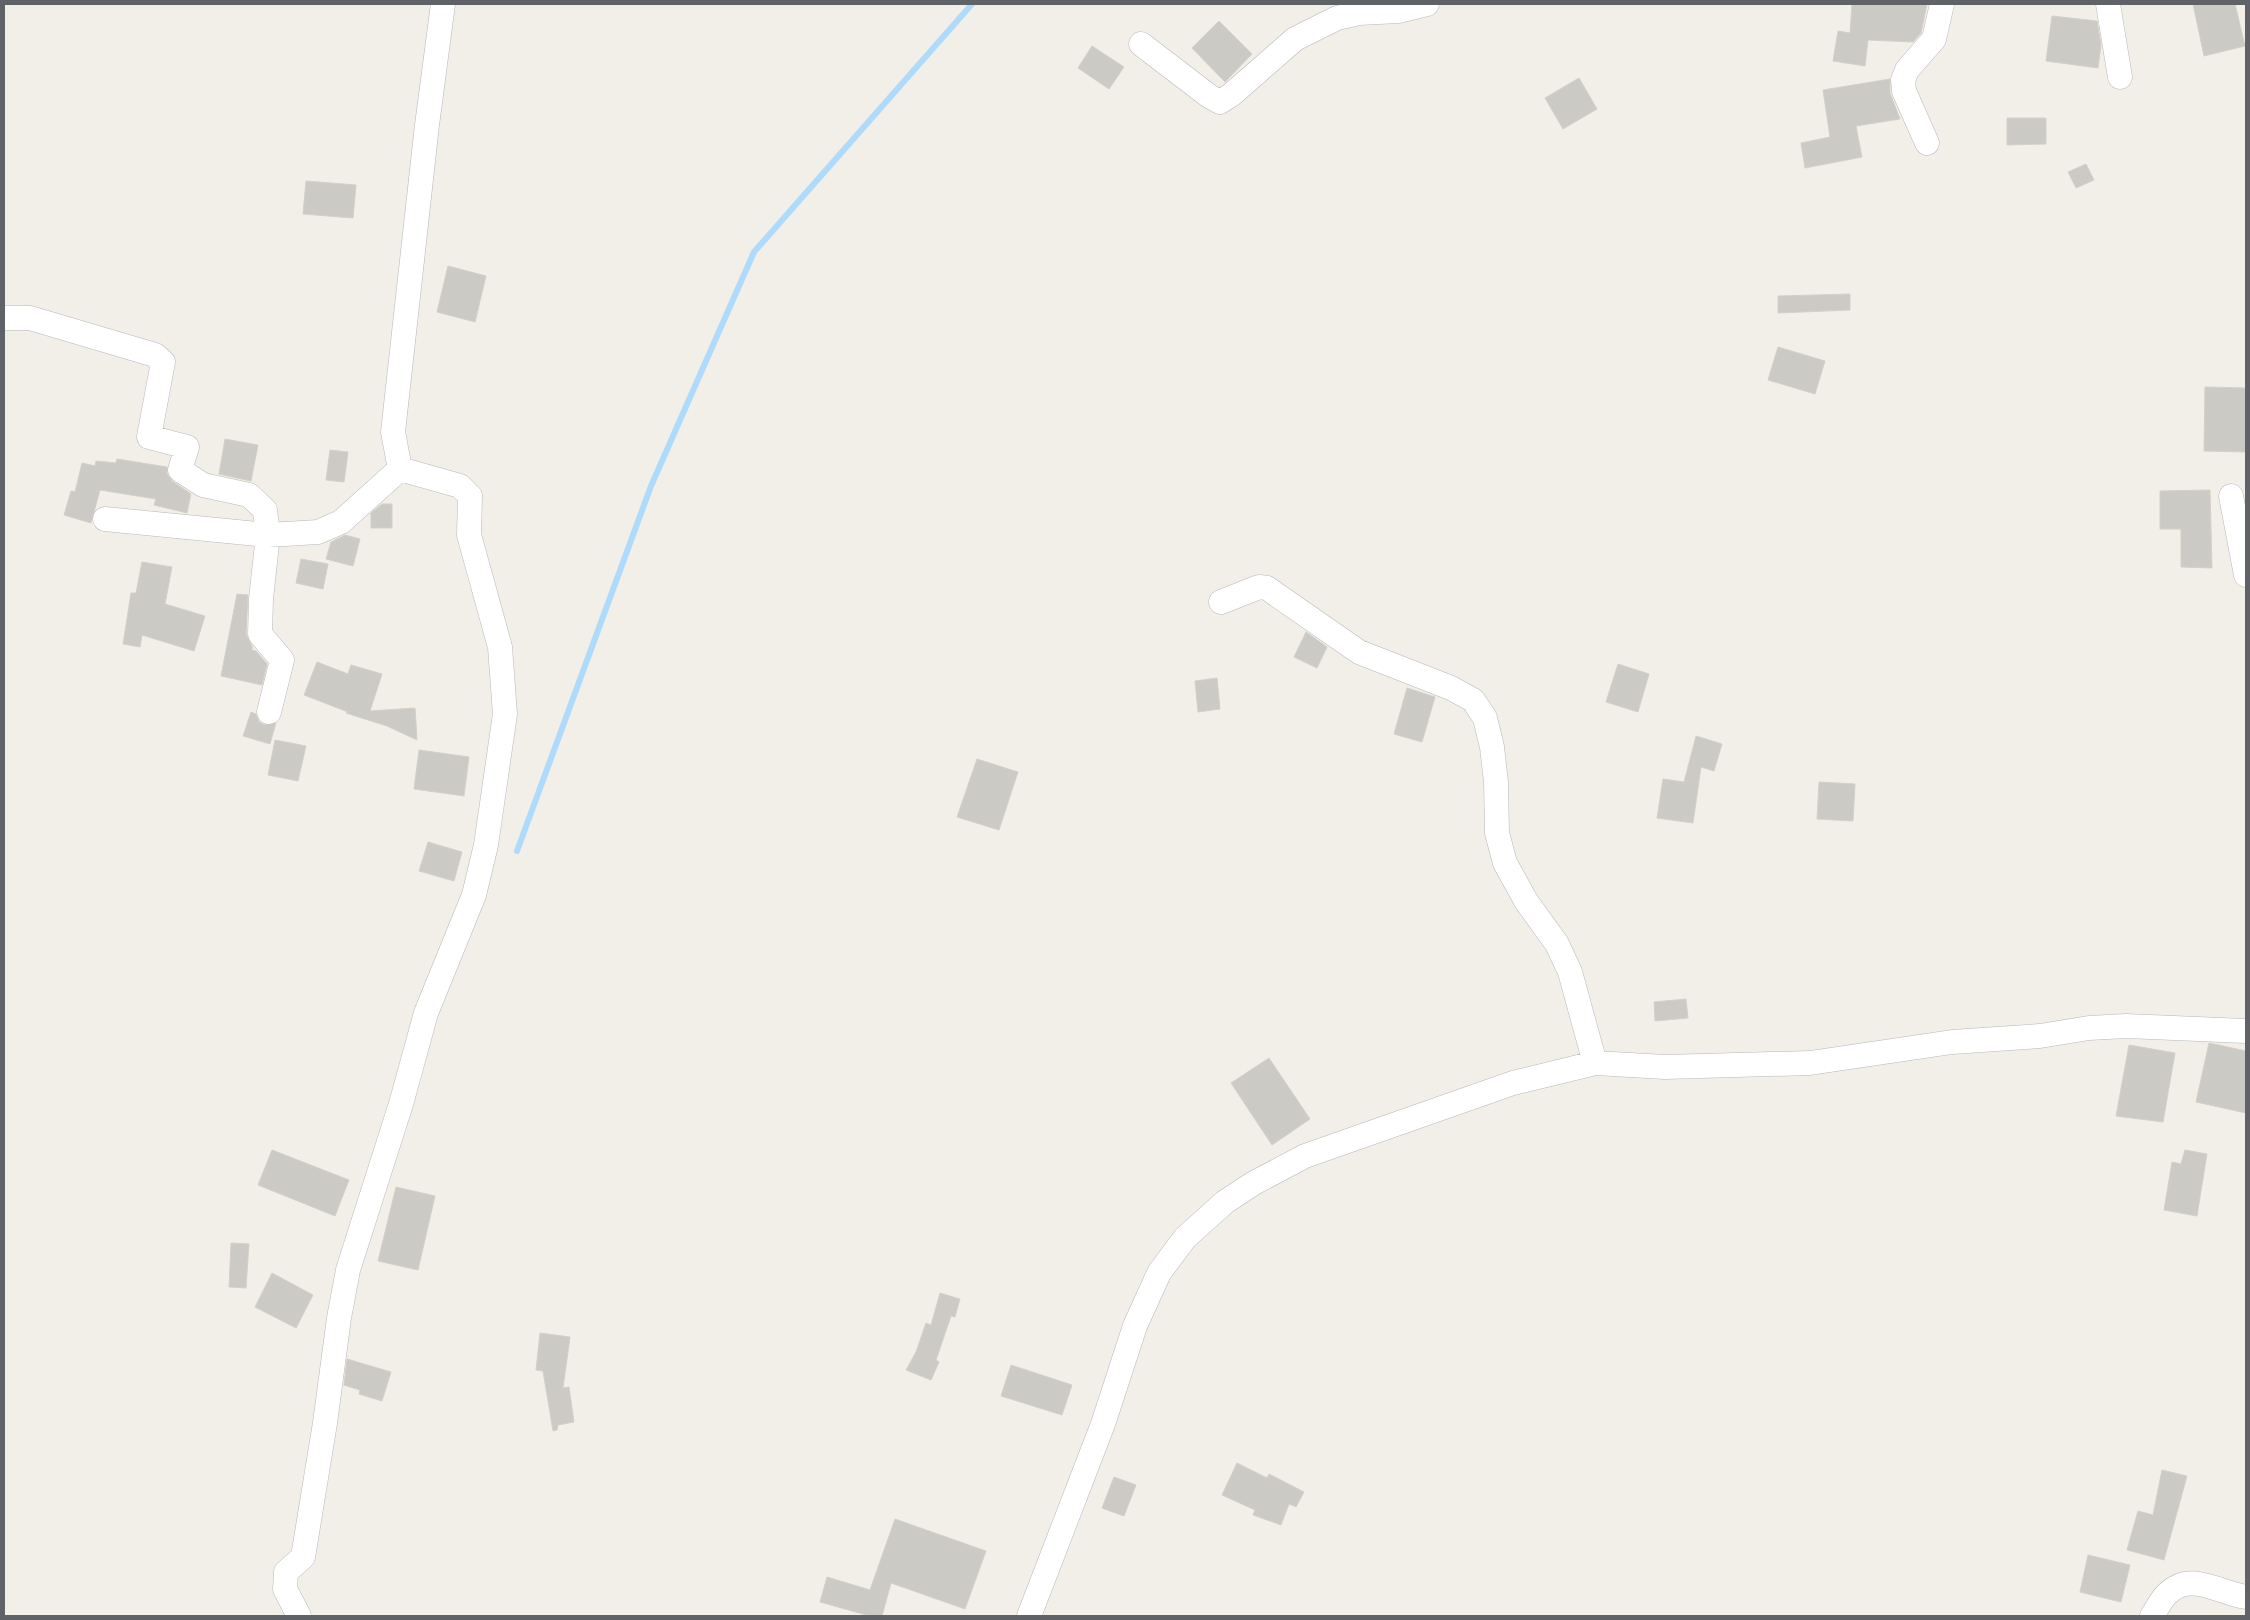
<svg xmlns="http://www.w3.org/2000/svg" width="2250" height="1620" font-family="Montserrat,sans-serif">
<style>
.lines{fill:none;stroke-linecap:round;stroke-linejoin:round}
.stream{stroke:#aedbfb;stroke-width:6}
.building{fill:#cccac5;stroke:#d5d0c7}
.street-casing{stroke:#b5b8bc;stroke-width:25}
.street{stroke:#fff;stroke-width:24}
</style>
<rect width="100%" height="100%" fill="#f1efe8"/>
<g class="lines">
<path class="stream" d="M517,851L651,486L754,252L972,4"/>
</g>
<path class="building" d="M1852,4H1927L1921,33L1913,42L1868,40L1865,66L1833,61L1838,31L1850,33Z
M2193,4H2235L2245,46L2204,56Z
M2052,16L2097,21L2101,45L2098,68L2046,61Z
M1219,21L1252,54L1225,82L1192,48Z
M1092,46L1124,67L1109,89L1078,68Z
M1579,78L1597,109L1563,129L1545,98Z
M1890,79V93L1900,119L1856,126L1862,157L1805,168L1801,143L1830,137L1823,90Z
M2007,118H2046V144L2007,145Z
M2086,164L2094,180L2076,188L2068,172Z
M306,181L356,185L353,218L303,214Z
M448,266L486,276L475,322L437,312Z
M1850,294V310L1778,313V296Z
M1778,347L1825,361L1815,394L1768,380Z
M2205,387L2246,388V452L2204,451Z
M225,439L258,445L251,481L219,474Z
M330,450L348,452L344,482L326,480Z
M117,459L167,467V474L172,481L191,494L187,513L154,505L156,499L100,490L91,523L64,515L71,491L75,492L82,463L95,466L96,461L116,463Z
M2210,490L2212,568L2181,567V529H2160V491Z
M382,504H392V528H371V513Z
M345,535L360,539L353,566L326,559L331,542Z
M301,559L328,564L323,589L296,583Z
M142,562L172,567L165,604L205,616L194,651L142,635L140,647L123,644L131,593H136Z
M237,594L248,595L246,634L252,646V650L256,651L267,664L262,685L221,676Z
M1306,632L1327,647L1317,668L1294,657Z
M317,662L348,674L351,665L382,674L370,711L415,708L417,740L387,726L346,713L348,712L304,695Z
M1618,664L1649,674L1638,712L1606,702Z
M1217,678L1220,709L1198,712L1195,681Z
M1407,688L1435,697L1422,742L1394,734Z
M251,712L256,714L259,722L265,725L276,723L270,744L243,736Z
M1696,736L1722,744L1714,771L1701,767L1693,823L1657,818L1663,779L1684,782Z
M275,740L306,746L298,781L268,775Z
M419,750L469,757L464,796L414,789Z
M977,759L1018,772L999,830L957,817Z
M1819,782L1855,784L1853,821L1817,819Z
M428,842L462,852L454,881L419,871Z
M1686,999L1688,1018L1655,1021L1654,1002Z
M2209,1043L2246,1051V1113L2196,1102Z
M2129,1045L2175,1053L2163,1122L2116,1116Z
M1269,1058L1310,1119L1272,1145L1231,1083Z
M272,1150L349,1180L335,1216L258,1185Z
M2185,1150L2207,1154L2197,1216L2164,1210L2172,1162L2181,1164Z
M396,1187L435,1196L418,1270L378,1261Z
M231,1243L249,1244L246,1288L229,1287Z
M272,1273L313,1295L296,1328L255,1307Z
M940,1293L960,1299L955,1317L951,1316L936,1360L939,1362L931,1380L906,1370L916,1352L926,1323L931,1325Z
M540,1333L570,1337L563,1388L569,1387L574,1422L558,1425L557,1430L553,1431L543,1371L536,1370Z
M347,1359L391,1372L382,1401L359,1394L360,1390L344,1385Z
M1011,1365L1072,1385L1062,1415L1001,1396Z
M1237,1463L1267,1478L1269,1474L1304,1492L1296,1507L1289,1504L1281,1525L1253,1515L1255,1510L1222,1495Z
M2162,1470L2187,1476L2164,1560L2127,1550L2138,1511L2153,1515Z
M1114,1477L1136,1485L1124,1516L1102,1508Z
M895,1519L986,1551L965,1609L891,1583L882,1616H870L820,1602L827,1577L870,1590Z
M2088,1555L2130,1565L2121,1602L2080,1592Z"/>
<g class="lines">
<g class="street-casing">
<path id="street" d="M2108,4L2120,77
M1141,44L1209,96L1220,102L1231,95L1295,39L1337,18L1359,13L1398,11L1427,4
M1927,143L1904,91L1903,80L1907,70L1934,39L1942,4
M4,318H30L155,355L163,362L149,437L187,447L180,470L203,485L249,495L265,510L268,535L261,599L260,634L282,660L269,712
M400,469L393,432L427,125L443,4
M2231,496L2246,575
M105,519L268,535L318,532L341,522L400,469
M1221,602L1259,587L1267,588L1359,652L1451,688L1473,700L1485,718L1492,747L1496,782L1497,833L1505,863L1526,901L1557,944L1570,972L1595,1063
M299,1616L285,1589L286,1572L303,1557L325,1423L339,1318L348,1270L401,1104L426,1013L474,895L486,845L505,714L500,647L469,535L470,496L460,486L400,469
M1029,1616L1103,1424L1135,1326L1159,1273L1185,1238L1225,1202L1254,1183L1305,1156L1513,1083L1595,1063L1665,1067L1810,1063L1952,1042L2040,1036L2089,1028L2126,1026L2246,1031
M2152,1616C2157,1609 2161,1599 2168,1593C2192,1571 2219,1593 2246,1597"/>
</g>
<use href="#street" class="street"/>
</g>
<rect width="2250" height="1620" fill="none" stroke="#5f6368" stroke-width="10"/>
</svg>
